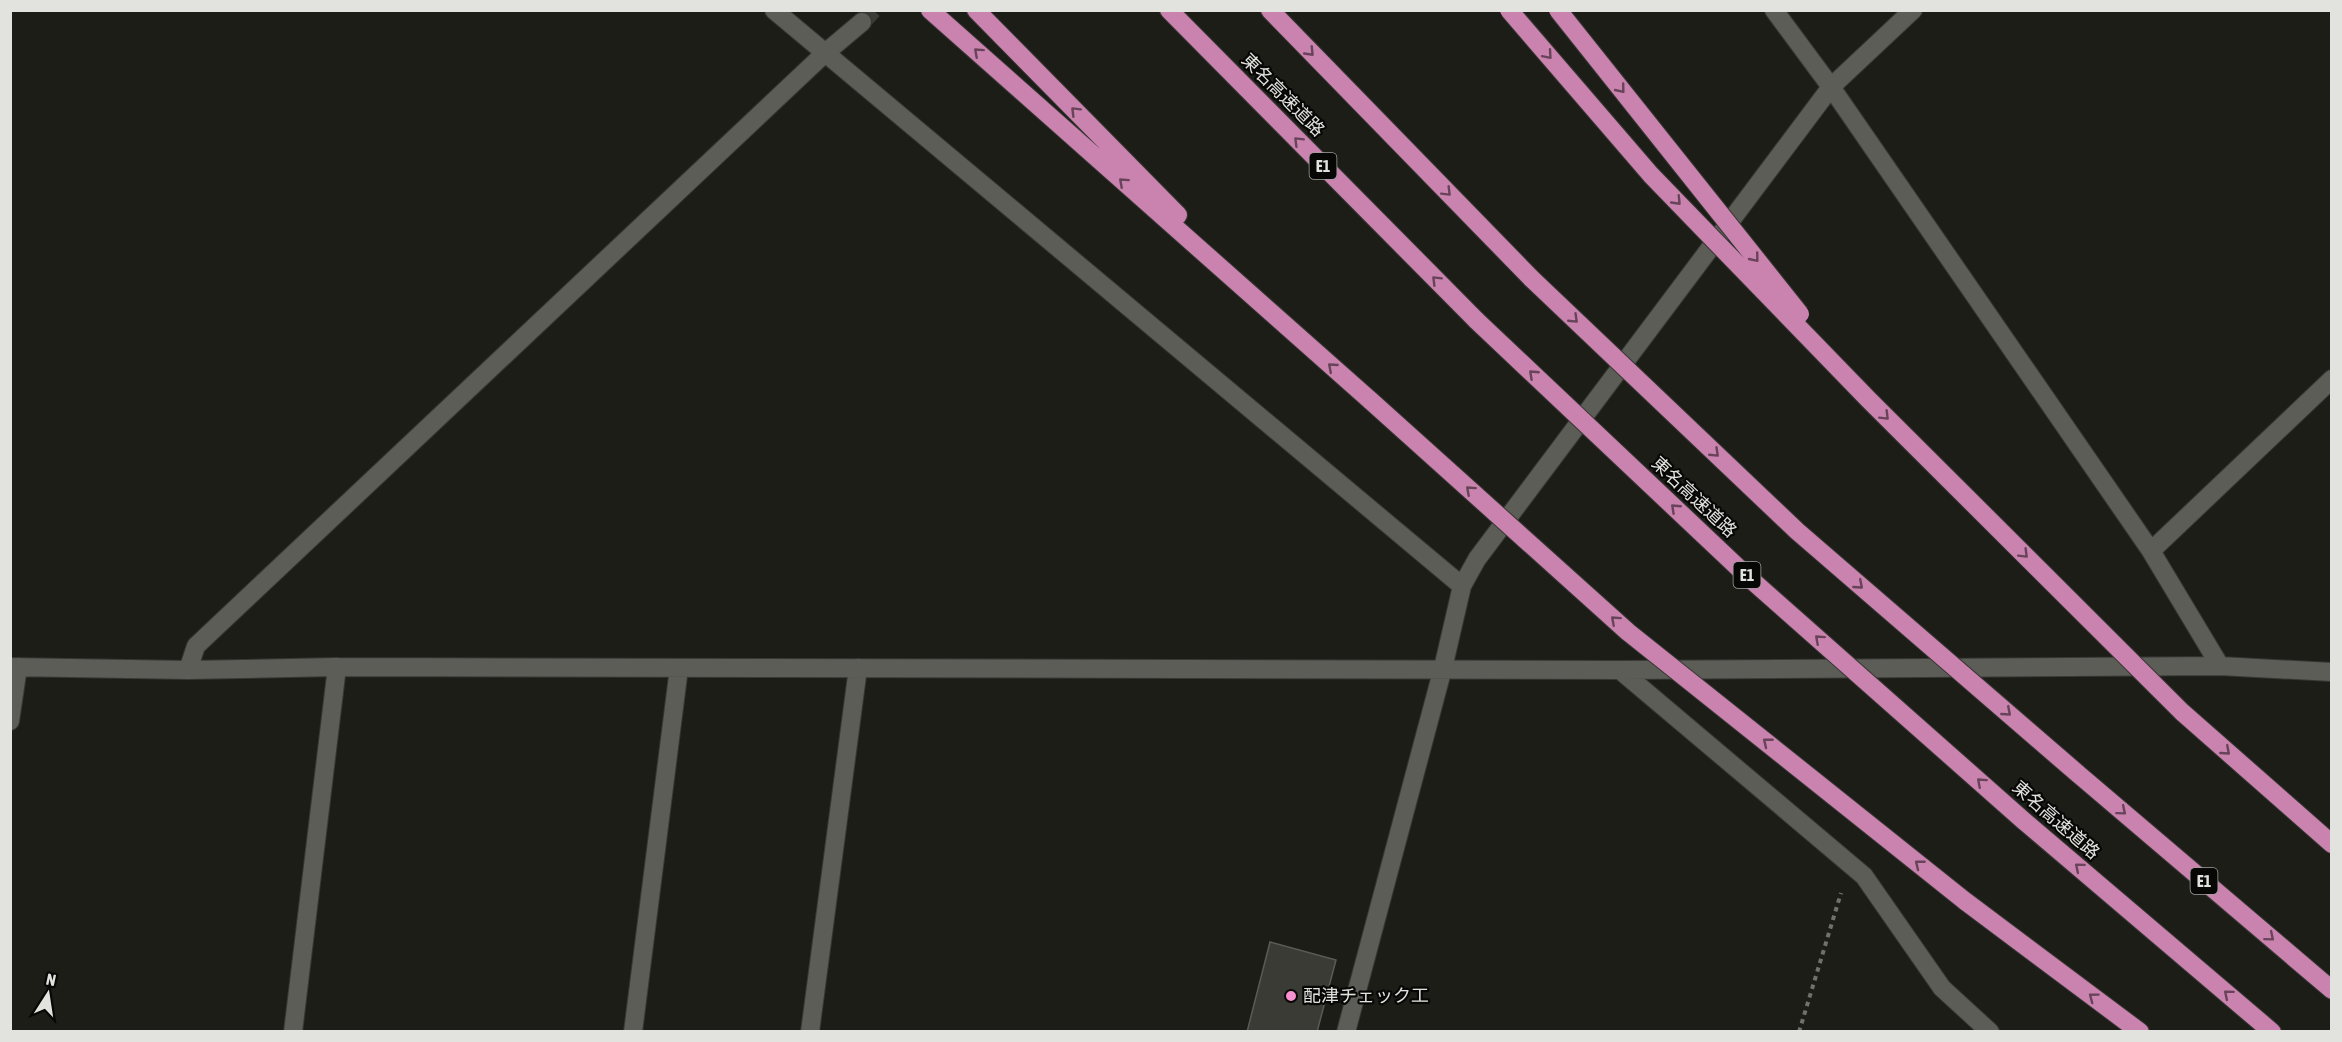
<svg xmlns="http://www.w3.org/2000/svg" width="2342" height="1042" font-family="'Asap Condensed','Noto Sans JP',sans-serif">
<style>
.building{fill:#3b3b35;stroke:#5b5b55;stroke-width:1.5}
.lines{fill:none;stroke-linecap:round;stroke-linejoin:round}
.minor-tunnel{stroke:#3b3b36;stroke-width:18;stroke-dasharray:18 9;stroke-linecap:butt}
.minor-casing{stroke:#373734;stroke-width:20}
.motorway-casing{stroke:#373734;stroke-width:20}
.path{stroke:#71716c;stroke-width:4;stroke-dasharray:4.5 4.5;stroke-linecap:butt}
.minor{stroke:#5c5d57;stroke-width:18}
.motorway{stroke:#ca82ae;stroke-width:18}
.motorway-bridge-casing{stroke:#373734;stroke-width:20;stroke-linecap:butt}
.motorway-bridge{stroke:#ca82ae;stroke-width:18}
.oneway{stroke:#68445a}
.poi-dot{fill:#f690cf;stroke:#070706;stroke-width:2}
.labels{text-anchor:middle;stroke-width:4.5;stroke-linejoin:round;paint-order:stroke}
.shield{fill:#070706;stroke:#a0a09e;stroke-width:1.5}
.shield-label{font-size:16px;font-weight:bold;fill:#e2e2df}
.street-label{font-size:18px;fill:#e2e2df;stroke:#070706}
.poi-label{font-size:18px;fill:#e2e2df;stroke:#070706;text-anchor:start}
</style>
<rect width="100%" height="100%" fill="#1d1d18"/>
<path class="building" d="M1270,942L1336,960L1317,1032H1247Z"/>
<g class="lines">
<path class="minor-tunnel" d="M862,22L873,10"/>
<g class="minor-casing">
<path id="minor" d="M774,10L1462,586
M1774,10L1831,87L2151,551L2220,666
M2151,551L2332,379
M10,667L188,670L337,667L1620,670L2220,666L2332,672
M188,670L196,646L824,54L862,22
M1620,670L1864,876L1942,988L1990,1032
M10,721L18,667
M293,1032L337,667
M633,1032L679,668
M810,1032L858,668
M1346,1032L1443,668L1462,586L1477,559L1831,87L1913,10"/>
</g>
<g class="motorway-casing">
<path id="motorway" d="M930,10L1371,401
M976,10L1178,215
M1169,10L1477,321
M1270,10L1532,279
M2182,712L2332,844
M2077,773L2332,990
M2024,821L2272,1032
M1965,901L2140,1032"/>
</g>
<path class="path" d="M1799,1032L1841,893"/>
<use href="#minor" class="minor"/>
<use href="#motorway" class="motorway"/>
<g class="motorway-bridge-casing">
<path id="motorway-bridge" d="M1509,10L1651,175L1868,399L2182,712
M1558,10L1800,314
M1532,279L1797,531L2077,773
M1477,321L1747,576L2024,821
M1371,401L1628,632L1965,901"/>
</g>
<use href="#motorway-bridge" class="motorway-bridge"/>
</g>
<defs><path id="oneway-chevron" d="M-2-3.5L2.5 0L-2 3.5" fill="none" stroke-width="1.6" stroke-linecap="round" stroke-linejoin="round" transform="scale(1.5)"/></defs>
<g class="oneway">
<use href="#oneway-chevron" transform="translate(978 52) rotate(-138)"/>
<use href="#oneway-chevron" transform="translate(1310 52) rotate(46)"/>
<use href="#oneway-chevron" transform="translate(1548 55) rotate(49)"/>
<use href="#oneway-chevron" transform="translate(1621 89) rotate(51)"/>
<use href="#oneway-chevron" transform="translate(1075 111) rotate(-135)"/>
<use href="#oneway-chevron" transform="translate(1298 141) rotate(-135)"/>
<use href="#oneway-chevron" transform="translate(1123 182) rotate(-138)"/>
<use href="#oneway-chevron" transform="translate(1447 192) rotate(45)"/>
<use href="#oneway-chevron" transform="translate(1677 201) rotate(46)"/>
<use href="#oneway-chevron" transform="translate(1755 258) rotate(51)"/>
<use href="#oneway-chevron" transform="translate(1436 280) rotate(-135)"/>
<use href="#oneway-chevron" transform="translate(1574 319) rotate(44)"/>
<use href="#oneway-chevron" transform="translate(1332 367) rotate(-139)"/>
<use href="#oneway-chevron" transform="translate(1533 374) rotate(-137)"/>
<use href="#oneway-chevron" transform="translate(1885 416) rotate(45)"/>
<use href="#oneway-chevron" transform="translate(1715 453) rotate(44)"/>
<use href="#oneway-chevron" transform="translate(1470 490) rotate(-138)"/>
<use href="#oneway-chevron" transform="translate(1675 508) rotate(-137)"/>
<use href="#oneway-chevron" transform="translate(2024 554) rotate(45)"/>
<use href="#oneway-chevron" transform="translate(1859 585) rotate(41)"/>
<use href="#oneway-chevron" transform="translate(1615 620) rotate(-138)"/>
<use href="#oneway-chevron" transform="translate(1819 639) rotate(-138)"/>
<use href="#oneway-chevron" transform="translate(2007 712) rotate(41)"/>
<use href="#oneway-chevron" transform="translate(1767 742) rotate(-141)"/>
<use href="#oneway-chevron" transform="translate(2226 751) rotate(41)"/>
<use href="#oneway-chevron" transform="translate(1981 782) rotate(-138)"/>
<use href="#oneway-chevron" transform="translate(2122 811) rotate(40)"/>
<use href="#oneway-chevron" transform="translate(1919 864) rotate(-141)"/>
<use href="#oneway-chevron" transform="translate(2079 867) rotate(-140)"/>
<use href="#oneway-chevron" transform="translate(2270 937) rotate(40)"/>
<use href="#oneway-chevron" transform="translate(2228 994) rotate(-140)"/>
<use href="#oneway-chevron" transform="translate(2093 997) rotate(-143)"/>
</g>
<circle class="poi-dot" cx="1291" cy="996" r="6"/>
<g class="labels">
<g class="shield">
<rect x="1309.5" y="153" width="27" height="26" rx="4.5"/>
<rect x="1733.5" y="562" width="27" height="26" rx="4.5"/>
<rect x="2190.5" y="868" width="27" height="26" rx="4.5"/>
</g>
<g class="shield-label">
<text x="1323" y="172">E1</text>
<text x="1747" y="581">E1</text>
<text x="2204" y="887">E1</text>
</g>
<g class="street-label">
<text transform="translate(1283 95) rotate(45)" y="6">東名高速道路</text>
<text transform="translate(1694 497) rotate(43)" y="6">東名高速道路</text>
<text transform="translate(2056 820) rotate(41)" y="6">東名高速道路</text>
</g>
<g class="poi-label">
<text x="1303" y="1002">配津チェック工</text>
</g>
</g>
<rect width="2342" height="1042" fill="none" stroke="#e2e2df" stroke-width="24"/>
<g transform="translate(48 994) rotate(12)" stroke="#070706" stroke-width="4.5" paint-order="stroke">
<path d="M0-4.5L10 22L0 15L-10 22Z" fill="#e2e2df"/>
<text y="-9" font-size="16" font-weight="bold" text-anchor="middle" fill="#e2e2df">N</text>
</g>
</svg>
